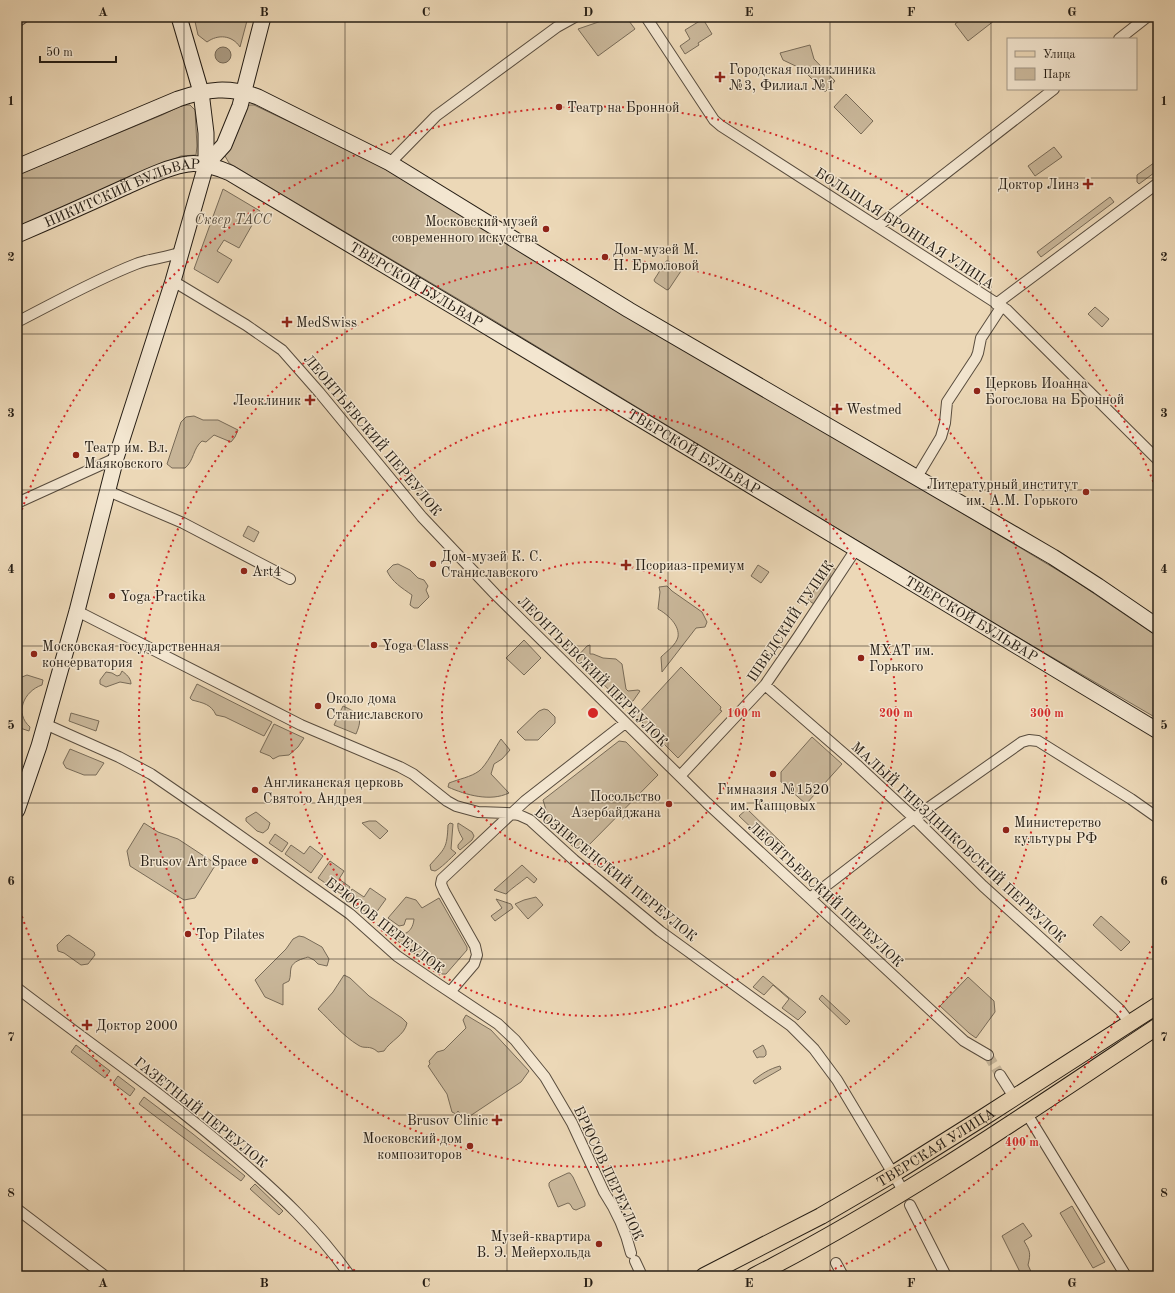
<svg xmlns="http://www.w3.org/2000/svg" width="1175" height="1293" font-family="'Old Standard TT',serif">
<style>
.green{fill:#cab89b;stroke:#786b58}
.water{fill:#a99980;stroke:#756855}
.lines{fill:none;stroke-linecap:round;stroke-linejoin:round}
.street-tunnel{stroke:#c4b397;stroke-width:10;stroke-dasharray:10 5;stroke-linecap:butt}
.street-casing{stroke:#584c3e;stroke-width:12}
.secondary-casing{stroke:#261e15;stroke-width:17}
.primary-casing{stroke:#261e15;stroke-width:18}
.street{stroke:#f3e6d0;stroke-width:10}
.secondary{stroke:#f3e6d0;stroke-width:15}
.primary{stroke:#ecd8b7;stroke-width:16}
.grid{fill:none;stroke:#261e15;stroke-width:1;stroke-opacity:0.55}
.ring{fill:none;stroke:#d62828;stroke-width:2;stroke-dasharray:2 4}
.poi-dot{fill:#8f2418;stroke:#f3e6d0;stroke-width:1.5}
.labels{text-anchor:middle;stroke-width:3;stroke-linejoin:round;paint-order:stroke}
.poi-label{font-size:14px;fill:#261e15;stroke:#f3e6d0;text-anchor:start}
.street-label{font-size:14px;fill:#261e15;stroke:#f3e6d0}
.park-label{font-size:14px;font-style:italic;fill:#574c3d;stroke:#f3e6d0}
.centre{fill:#d62828;stroke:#f3e6d0;stroke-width:2}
.ring-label{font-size:12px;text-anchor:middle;font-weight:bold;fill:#d62828;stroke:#f3e6d0;stroke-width:3;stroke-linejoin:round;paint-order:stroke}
.neatline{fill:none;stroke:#261e15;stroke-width:1.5}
.grid-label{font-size:13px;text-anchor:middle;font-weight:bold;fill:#261e15}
</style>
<rect width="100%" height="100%" fill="#ecd8b7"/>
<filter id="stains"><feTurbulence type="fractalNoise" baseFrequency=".005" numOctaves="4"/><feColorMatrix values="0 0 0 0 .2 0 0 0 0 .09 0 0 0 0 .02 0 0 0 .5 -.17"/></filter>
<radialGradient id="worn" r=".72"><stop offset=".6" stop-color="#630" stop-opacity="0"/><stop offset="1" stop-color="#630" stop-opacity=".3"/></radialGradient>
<path class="green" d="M194,17H248L240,47C232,35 218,34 207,42L198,35Z
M613,17H626L635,29L598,56L578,29Z
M964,17H999L968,41L955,24Z
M703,19L712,34L698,43L699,45L685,54L680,46L690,39L685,30Z
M810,45L814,59L835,81L825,92L802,69L783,60L780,53Z
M846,94L873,121L861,134L834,107Z
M183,105H190L195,110L197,146L196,155L181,156L17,228V175L162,115Z
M250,105H254L336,144L376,164L445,203L1074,580L1158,637V719L990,621L475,309L229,163L225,156L226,152L247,106Z
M1054,147L1062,157L1035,176L1028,166Z
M1158,160V170L1139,184L1137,182V175Z
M223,189L260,211L239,248L224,240L217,251L232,260L218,283L194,269Z
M1110,197L1114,202L1041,257L1037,252Z
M666,261H668L681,269V271L669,289L667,290L655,282L654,280Z
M1095,307L1109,319L1102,327L1088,314Z
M194,416L203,420H218L238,430L235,437L231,442L214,435L206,442L202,441C193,448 194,461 185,468H172L167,464L181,422L186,417Z
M248,526L259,532L254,542L243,536Z
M398,564L410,570L418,578L424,580L428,586L426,590L429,597L418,608H414L410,605L412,595C402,588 392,582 387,571L393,565Z
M758,565L769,572L761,583L751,576Z
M830,566L836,570L814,604L808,600Z
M667,586L672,591L702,612L707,622L705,627L696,628L662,672L661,657C667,651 676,645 678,637C680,625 667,614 658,609L660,592L659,587Z
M524,640L541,658L524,675L506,658Z
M590,645V654H593L603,658L616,659L622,664L626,689L628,691L638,690L640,691L633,701L625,705L576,658L587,646Z
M681,667L721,707L720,710L722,711L678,758L636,716Z
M122,671C126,674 131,678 131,684L120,682L106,687L100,684V680L106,672L112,673L117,676L120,675Z
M27,675L43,680L42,685C24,691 14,713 30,727L29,731L17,727V679Z
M197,684L272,722L264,736L225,717L216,715C211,704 203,703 192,700L190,698Z
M343,706C358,713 364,716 356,734L334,725Z
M544,709L548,710L555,717V723L538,740H525L517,732L539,711Z
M71,713L99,721L96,731L69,721Z
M274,724L304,738L298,747L289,755L279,756L273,759L270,756L260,752Z
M812,737L842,764L806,804L781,782V772Z
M501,739L510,750L502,759L494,764L491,774L509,793C490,802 466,795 448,787L449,783C459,779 471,777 479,771C486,766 496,746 501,739Z
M619,741L626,742L658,775L584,850L572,846L544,817L546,810L543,800Z
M70,749L104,763L96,775H84L66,768L63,763Z
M747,809L785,846L778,853L739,816Z
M256,812L270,823L268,829L263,833L257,831L246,821V818Z
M369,821H376L388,831L380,839L362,823Z
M144,823L158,832L178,839L216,864L195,898L184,900L130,866L127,851Z
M450,823L453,824L451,849L456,853C451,858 440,869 435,871L431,870L430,865C445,848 447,849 448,825Z
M458,823L472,832L474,836L472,840L460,850L458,848V845L463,839C460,834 457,829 458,823Z
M275,834L288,843L282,852L269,843Z
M291,845L304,854L310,846L323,856L311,873L285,854Z
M330,861L344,871L339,879L350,887L344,896L318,878Z
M522,865L537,879L534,883L527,877C520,883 513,887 506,894L494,890Z
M370,888L386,899L373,917L346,898L352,889L364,897Z
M406,897L416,900L422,908L439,898L467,947V950L446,974H442L392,937L395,933C406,937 413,930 414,919H406L404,925L399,926L388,918Z
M536,897L543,905L528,919L515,904L524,900Z
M496,899L511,904L513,908L495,921L491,916L502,908Z
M1101,916L1130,942L1121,951L1093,925Z
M69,935L94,952L95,955L88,964L81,965L64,953L58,951L57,945L66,936Z
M299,936L304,937L322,947L329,959L327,966L318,964L314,960L308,957C302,959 293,961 291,968C290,972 291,976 289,981L283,984V1005L265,997L255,980L286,949L293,939Z
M344,975L350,978L369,996L402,1018L407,1023C405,1035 390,1041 384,1051L378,1052C369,1044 365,1050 358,1045C343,1036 331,1021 318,1009L333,992Z
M763,976L806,1012L798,1020L782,1008L789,999L773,985L764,995L753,987Z
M968,977L994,1001L995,1012L976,1038L969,1033L940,1006Z
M822,995L850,1021L846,1025L819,999Z
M466,1015L491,1030L529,1071L521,1082L464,1120L458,1111L456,1114L452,1112L447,1094L428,1066L430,1064L429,1061L437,1052L444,1050L466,1028L463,1020Z
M76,1045L110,1071L105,1078L71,1052Z
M763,1045L766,1051V1055L764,1057H759L757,1058L753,1051Z
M780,1066L781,1069L755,1084L753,1081C761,1074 769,1069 780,1066Z
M118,1076L135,1089L130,1096L113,1083Z
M144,1097L193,1134L245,1176L241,1181L139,1104Z
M568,1173H570L573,1177L585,1203V1206L576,1210L573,1209L570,1204L568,1203L558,1207L549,1186V1183L551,1181Z
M255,1184L283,1211L279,1215L250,1189Z
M1072,1206L1105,1262L1093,1268L1060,1213Z
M1023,1223L1032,1236L1024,1241C1030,1251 1031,1253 1028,1265L1033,1276H1022L1002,1236Z"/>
<path class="water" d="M215 55a8 8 0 1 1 16 0a8 8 0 1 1-16 0Z"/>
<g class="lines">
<path class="street-tunnel" d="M988,1055L1000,1075"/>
<g class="street-casing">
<path id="street" d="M646,17L714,120L721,126L1007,310L1158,460
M17,22L24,17
M1119,39L1147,17
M390,163L436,116L557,27L575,17
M878,226L1054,89
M173,281L246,325L282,350L319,392L422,517L495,594L707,803L964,1041L988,1055
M996,304L1158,183
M17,322C56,302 95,280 136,264C151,258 167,258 181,252
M917,477L941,437L945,423L947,402L976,358L978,353L981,338L1002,306
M108,491L183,523L290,579
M17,503L116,458
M77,611L301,725L400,767L413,774L447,801L456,806L478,812L507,813L519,815L530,820L574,860L660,931L791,1026L814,1049L837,1080L904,1192
M765,685L857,765L914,818L983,886L1120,1010L1130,1023
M45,724L119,757L151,774L215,818L350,914L397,956L435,982L498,1024L515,1040L545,1077L572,1123L604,1192C616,1210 626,1232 631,1253
M680,776L765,685L798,637L856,549
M810,898L914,818L1022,742L1029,740L1038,741L1131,799L1158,818
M17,988C90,1044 166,1096 235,1156C279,1194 317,1229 350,1276
M450,992L474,964L477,955L475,946L444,891L441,884L442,879L525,801L625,723
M1000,1075L1014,1097
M1027,1114L1126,1276
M910,1205L946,1276
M17,1209L105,1276
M635,1261L642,1276
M836,1263L843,1276"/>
</g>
<g class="secondary-casing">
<g id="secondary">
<path d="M206,165L224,145L240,106L263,17"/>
<path d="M17,167L178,99C207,89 229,86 258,97L390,163L629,310L1053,557L1098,586L1158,627"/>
<path id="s1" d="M17,235C52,220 88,204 123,188C141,180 169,166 188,164C201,162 218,168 230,173L471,317L1158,731"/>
<path d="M17,810L39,746L77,611L116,458L173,281L206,165V133L201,92L179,17"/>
</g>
</g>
<g class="primary-casing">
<g id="primary">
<path id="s2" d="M704,1276L821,1216L893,1174L984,1117L1158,1005"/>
<path d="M754,1276C895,1204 1026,1114 1158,1026"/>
</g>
</g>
<use href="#street" class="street"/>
<use href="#secondary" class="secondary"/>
<use href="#primary" class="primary"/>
</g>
<path class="grid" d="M184,17V1276M345,17V1276M507,17V1276M668,17V1276M830,17V1276M991,17V1276M17,178H1158M17,334H1158M17,490H1158M17,646H1158M17,803H1158M17,959H1158M17,1115H1158"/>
<g class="ring">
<circle cx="593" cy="713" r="151"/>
<circle cx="593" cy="713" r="303"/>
<circle cx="593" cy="713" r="454"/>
<path d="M1157 935A606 606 0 0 1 820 1275M366 1275A606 606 0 0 1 18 905M18 521A606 606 0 0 1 1157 491"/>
</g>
<g class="poi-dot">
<path d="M718 71h4v4h4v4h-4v4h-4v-4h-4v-4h4z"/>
<circle cx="559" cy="107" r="4"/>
<path d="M1086 178h4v4h4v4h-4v4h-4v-4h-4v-4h4z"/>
<circle cx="546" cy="229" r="4"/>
<circle cx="605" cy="257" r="4"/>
<path d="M285 316h4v4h4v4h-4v4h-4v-4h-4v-4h4z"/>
<circle cx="977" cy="391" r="4"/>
<path d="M308 394h4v4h4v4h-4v4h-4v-4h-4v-4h4z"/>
<path d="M835 403h4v4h4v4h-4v4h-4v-4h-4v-4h4z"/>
<circle cx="76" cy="455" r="4"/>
<circle cx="1086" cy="492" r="4"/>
<circle cx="433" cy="564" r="4"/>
<path d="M624 559h4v4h4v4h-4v4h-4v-4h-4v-4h4z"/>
<circle cx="244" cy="571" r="4"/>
<circle cx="112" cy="596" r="4"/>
<circle cx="374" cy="645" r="4"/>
<circle cx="34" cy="654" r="4"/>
<circle cx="861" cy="658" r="4"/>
<circle cx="318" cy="706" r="4"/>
<circle cx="773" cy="774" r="4"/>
<circle cx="255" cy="790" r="4"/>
<circle cx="669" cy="804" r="4"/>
<circle cx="1006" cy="830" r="4"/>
<circle cx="255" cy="861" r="4"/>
<circle cx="188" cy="934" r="4"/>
<path d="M85 1019h4v4h4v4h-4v4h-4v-4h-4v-4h4z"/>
<path d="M495 1114h4v4h4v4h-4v4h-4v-4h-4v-4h4z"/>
<circle cx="470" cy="1146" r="4"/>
<circle cx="599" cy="1244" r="4"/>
</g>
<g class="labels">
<g class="poi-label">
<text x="729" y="74">Городская поликлиника<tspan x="729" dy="16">№3, Филиал №1</tspan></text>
<text x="567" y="112">Театр на Бронной</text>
<text x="1079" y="189" text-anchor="end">Доктор Линз</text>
<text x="538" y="226" text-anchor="end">Московский музей<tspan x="538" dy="16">современного искусства</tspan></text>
<text x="613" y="254">Дом-музей М.<tspan x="613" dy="16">Н. Ермоловой</tspan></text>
<text x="296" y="327">MedSwiss</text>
<text x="985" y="388">Церковь Иоанна<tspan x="985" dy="16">Богослова на Бронной</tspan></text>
<text x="301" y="405" text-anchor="end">Леоклиник</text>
<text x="846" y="414">Westmed</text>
<text x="84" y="452">Театр им. Вл.<tspan x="84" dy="16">Маяковского</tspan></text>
<text x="1078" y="489" text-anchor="end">Литературный институт<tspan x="1078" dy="16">им. А.М. Горького</tspan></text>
<text x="441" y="561">Дом-музей К. С.<tspan x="441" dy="16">Станиславского</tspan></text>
<text x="635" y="570">Псориаз-премиум</text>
<text x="252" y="576">Art4</text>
<text x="120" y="601">Yoga Practika</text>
<text x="382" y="650">Yoga Class</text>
<text x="42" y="651">Московская государственная<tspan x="42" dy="16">консерватория</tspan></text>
<text x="869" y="655">МХАТ им.<tspan x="869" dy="16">Горького</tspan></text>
<text x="326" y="703">Около дома<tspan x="326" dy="16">Станиславского</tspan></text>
<text x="263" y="787">Англиканская церковь<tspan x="263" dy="16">Святого Андрея</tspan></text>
<text x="773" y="794" text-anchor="middle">Гимназия №1520<tspan x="773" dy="16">им. Капцовых</tspan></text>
<text x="661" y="801" text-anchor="end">Посольство<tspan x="661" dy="16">Азербайджана</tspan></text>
<text x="1014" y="827">Министерство<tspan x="1014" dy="16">культуры РФ</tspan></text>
<text x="247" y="866" text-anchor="end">Brusov Art Space</text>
<text x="196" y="939">Top Pilates</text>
<text x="96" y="1030">Доктор 2000</text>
<text x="488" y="1125" text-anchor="end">Brusov Clinic</text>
<text x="462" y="1143" text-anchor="end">Московский дом<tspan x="462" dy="16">композиторов</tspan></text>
<text x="591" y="1241" text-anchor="end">Музей-квартира<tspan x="591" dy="16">В. Э. Мейерхольда</tspan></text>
</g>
<g class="street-label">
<text dy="5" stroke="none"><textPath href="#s1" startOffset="114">НИКИТСКИЙ БУЛЬВАР</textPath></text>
<text transform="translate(905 228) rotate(33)" y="5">БОЛЬШАЯ БРОННАЯ УЛИЦА</text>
<text dy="5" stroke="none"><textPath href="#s1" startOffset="446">ТВЕРСКОЙ БУЛЬВАР</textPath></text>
<text transform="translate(373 435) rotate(50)" y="5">ЛЕОНТЬЕВСКИЙ ПЕРЕУЛОК</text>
<text dy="5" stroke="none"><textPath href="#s1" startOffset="770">ТВЕРСКОЙ БУЛЬВАР</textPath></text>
<text dy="5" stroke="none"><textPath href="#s1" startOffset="1094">ТВЕРСКОЙ БУЛЬВАР</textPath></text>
<text transform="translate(790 621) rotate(-56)" y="5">ШВЕДСКИЙ ТУПИК</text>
<text transform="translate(593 671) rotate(45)" y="5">ЛЕОНТЬЕВСКИЙ ПЕРЕУЛОК</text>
<text transform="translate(959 842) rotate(43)" y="5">МАЛЫЙ ГНЕЗДНИКОВСКИЙ ПЕРЕУЛОК</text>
<text transform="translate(616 874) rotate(39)" y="5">ВОЗНЕСЕНСКИЙ ПЕРЕУЛОК</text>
<text transform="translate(826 894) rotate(43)" y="5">ЛЕОНТЬЕВСКИЙ ПЕРЕУЛОК</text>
<text transform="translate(385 925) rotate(38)" y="5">БРЮСОВ ПЕРЕУЛОК</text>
<text transform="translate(201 1112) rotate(39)" y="5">ГАЗЕТНЫЙ ПЕРЕУЛОК</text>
<text dy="5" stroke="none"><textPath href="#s2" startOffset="265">ТВЕРСКАЯ УЛИЦА</textPath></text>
<text transform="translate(609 1173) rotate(65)" y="5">БРЮСОВ ПЕРЕУЛОК</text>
</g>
<g class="park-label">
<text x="233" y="224">Сквер ТАСС</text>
</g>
</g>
<circle cx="593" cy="713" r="6" class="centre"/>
<g class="ring-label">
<text x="744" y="717">100 m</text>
<text x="896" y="717">200 m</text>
<text x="1047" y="717">300 m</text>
<text x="1022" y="1146">400 m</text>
</g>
<rect width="1175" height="1293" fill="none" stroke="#ecd8b7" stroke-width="44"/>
<rect x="1007" y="38" width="130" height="52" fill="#f3e6d0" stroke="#a19685"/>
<rect x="1015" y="51" width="20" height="6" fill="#ecd8b7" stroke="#a19685"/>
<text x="1043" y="58" font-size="12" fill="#261e15">Улица</text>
<rect x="1015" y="68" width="20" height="12" fill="#cab89b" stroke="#a19685"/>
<text x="1043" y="78" font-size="12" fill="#261e15">Парк</text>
<path d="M40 56v6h76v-6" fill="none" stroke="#261e15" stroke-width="2"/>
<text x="46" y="56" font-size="12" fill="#261e15" stroke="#f3e6d0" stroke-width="3" paint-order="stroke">50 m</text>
<rect x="22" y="22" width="1131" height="1249" class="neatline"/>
<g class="grid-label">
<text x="103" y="16">A</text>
<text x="264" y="16">B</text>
<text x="426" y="16">C</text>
<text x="588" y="16">D</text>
<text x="749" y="16">E</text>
<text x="911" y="16">F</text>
<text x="1072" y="16">G</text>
<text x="11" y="105">1</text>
<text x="1164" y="105">1</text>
<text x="11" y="261">2</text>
<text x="1164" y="261">2</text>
<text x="11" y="417">3</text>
<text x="1164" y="417">3</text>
<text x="11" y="573">4</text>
<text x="1164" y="573">4</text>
<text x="11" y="729">5</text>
<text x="1164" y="729">5</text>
<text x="11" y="885">6</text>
<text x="1164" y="885">6</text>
<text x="11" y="1041">7</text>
<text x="1164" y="1041">7</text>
<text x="11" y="1197">8</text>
<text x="1164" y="1197">8</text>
<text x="103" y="1287">A</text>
<text x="264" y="1287">B</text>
<text x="426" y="1287">C</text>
<text x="588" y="1287">D</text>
<text x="749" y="1287">E</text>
<text x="911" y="1287">F</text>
<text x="1072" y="1287">G</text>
</g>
<rect width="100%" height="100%" filter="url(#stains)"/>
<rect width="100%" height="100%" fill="url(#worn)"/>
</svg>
